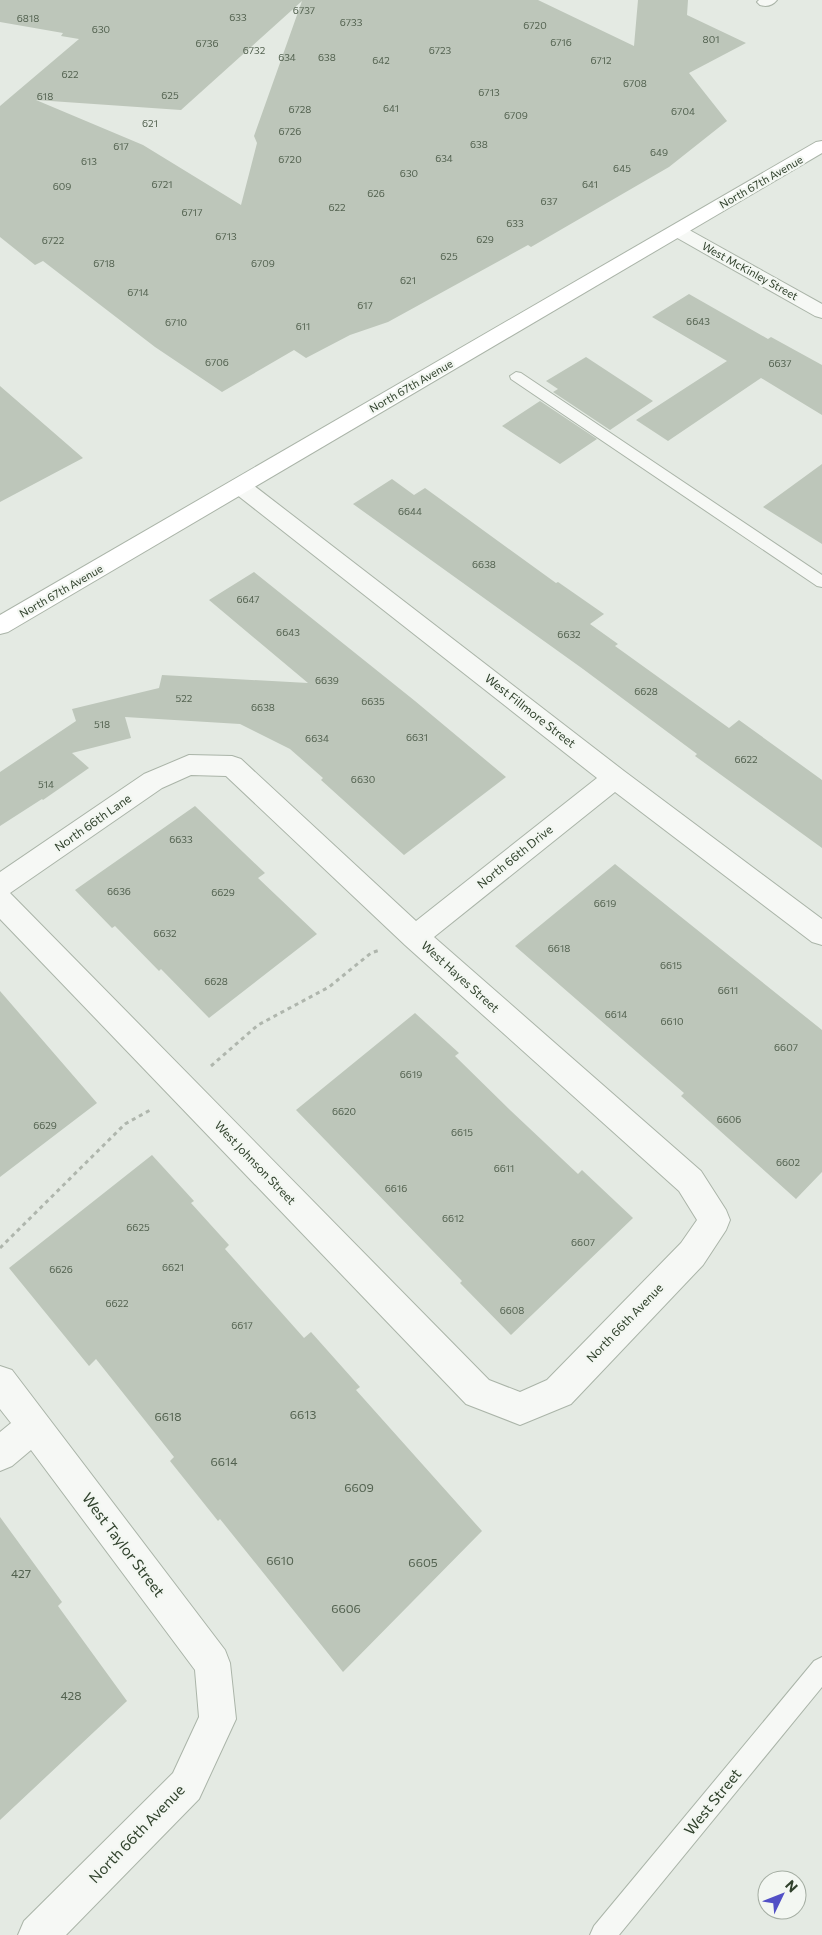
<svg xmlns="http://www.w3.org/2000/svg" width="822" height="1935" font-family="Commissioner,sans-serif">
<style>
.building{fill:#bdc6ba;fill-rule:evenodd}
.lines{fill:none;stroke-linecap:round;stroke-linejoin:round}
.service-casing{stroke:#aab4a8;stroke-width:2}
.minor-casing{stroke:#aab4a8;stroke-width:2}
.secondary-casing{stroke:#aab4a8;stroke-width:2}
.path{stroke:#afb6ad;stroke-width:3;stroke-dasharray:4 4;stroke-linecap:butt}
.service{fill:#f6f8f5;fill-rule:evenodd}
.minor{fill:#f6f8f5;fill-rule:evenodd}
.secondary{fill:#fff;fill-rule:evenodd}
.labels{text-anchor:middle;stroke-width:4.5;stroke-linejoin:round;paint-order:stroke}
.number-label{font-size:10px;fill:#536250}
.far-street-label{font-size:11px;fill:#30412c;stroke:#f3f7f2}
.street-label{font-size:12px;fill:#30412c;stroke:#f3f7f2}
.near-number-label{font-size:12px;fill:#536250}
.near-street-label{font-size:15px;fill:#30412c;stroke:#f3f7f2}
</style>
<rect width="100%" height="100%" fill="#e4eae3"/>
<path class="building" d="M0,0H538L634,46L638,0H688L687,15L746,43L689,73L727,121L669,167L531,247L528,245L388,322L350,335L306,358L294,350L222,392L155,347L43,261L35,265L0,237V106L79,39L61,36L63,33L0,22ZM302,1L254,136L257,143L241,205L143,145L36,100L181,110Z
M689,294L768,339L771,337L822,365V415L761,378L668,441L636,420L727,361L652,317Z
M586,357L653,401L610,430L553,392L558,389L546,381Z
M0,386L83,458L0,502Z
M540,401L597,439L560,464L502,426Z
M822,464V544L763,507Z
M392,479L414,495L425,488L556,583L558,582L604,614L590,624L618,644L615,646L729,728L739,720L822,780V848L695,756L697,754L583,669L353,504Z
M254,572L415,701L506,777L404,855L321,780L323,778L290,749L240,724L125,717L131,738L72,753L89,768L43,800L42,799L0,826V772L76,721L72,709L159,688L162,675L308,683L209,600Z
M195,806L265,873L258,878L317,934L209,1018L161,969L159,971L115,926L112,928L75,890Z
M615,864L822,1030V1172L796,1199L681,1096L684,1093L515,946Z
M0,991L97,1103L0,1177Z
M415,1013L459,1053L455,1056L510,1110L578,1174L582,1170L633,1218L511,1335L460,1283L462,1281L296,1110Z
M152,1155L194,1201L191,1203L229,1245L225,1249L304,1338L311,1332L360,1387L356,1390L482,1531L343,1672L220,1519L218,1521L170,1461L174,1457L96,1359L89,1366L9,1268Z
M0,1517L62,1602L58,1606L127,1701L0,1820Z"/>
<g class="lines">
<g class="service-casing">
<path id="service" d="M516,372L521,373L822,575V587L817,586L511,379L510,376Z
M822,1657V1687L619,1935H590L594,1926L814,1661Z"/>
</g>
<g class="minor-casing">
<path id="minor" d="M759,0H777C772,6 766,7 760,5L757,2Z
M678,225L684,227L822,304V318L815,316L672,235L669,231L672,227Z
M240,479L248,481L624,771L822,919V945L812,942L615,792L434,937L701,1171L726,1210L730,1220L726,1230L703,1265L571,1404L520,1425L466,1404L0,919V872L144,774L189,755L232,756L241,759L416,921L597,778L232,491L229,486L232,481ZM191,775L226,776L405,945L679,1191L697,1220L681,1243L547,1380L520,1392L489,1380L10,893L162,788Z
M0,1366L12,1370L225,1650L230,1663L236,1719L199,1799L66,1935H18L24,1921L173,1773L199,1717L195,1670L31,1450L12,1466L0,1471V1432L11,1423L0,1409Z"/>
</g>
<g class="secondary-casing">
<path id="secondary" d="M822,141V153L8,632L0,634V615L816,142Z"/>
</g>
<path class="path" d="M211,1066L258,1025L329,987L371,953L380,950
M0,1248L125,1124L152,1109"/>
<use href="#service" class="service"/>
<use href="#minor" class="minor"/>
<use href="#secondary" class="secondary"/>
</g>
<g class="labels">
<g class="number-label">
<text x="304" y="14">6737</text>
<text x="238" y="21">633</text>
<text x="28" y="22">6818</text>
<text x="351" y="26">6733</text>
<text x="535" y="29">6720</text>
<text x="101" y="33">630</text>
<text x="711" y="43">801</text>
<text x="561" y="46">6716</text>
<text x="207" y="47">6736</text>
<text x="254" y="54">6732</text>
<text x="440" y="54">6723</text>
<text x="287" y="61">634</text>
<text x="327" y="61">638</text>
<text x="381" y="64">642</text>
<text x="601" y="64">6712</text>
<text x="70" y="78">622</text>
<text x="635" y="87">6708</text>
<text x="489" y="96">6713</text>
<text x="170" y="99">625</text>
<text x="45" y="100">618</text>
<text x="391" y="112">641</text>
<text x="300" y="113">6728</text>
<text x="683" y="115">6704</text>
<text x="516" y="119">6709</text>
<text x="150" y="127">621</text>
<text x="290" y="135">6726</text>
<text x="479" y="148">638</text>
<text x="121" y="150">617</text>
<text x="659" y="156">649</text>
<text x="444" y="162">634</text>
<text x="290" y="163">6720</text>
<text x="89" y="165">613</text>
<text x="622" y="172">645</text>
<text x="409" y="177">630</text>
<text x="162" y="188">6721</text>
<text x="590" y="188">641</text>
<text x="62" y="190">609</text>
<text x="376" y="197">626</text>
<text x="549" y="205">637</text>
<text x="337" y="211">622</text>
<text x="192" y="216">6717</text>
<text x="515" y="227">633</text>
<text x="226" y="240">6713</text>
<text x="485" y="243">629</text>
<text x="53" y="244">6722</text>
<text x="449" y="260">625</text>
<text x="104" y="267">6718</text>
<text x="263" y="267">6709</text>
<text x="408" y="284">621</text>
<text x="138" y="296">6714</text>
<text x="365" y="309">617</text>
<text x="698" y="325">6643</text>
<text x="176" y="326">6710</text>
<text x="303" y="330">611</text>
<text x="217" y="366">6706</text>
<text x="780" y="367">6637</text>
<text x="410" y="515">6644</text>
<text x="484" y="568">6638</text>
<text x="248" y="603">6647</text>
<text x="288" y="636">6643</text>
<text x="569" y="638">6632</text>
<text x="327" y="684">6639</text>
<text x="646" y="695">6628</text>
<text x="184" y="702">522</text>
<text x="373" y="705">6635</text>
<text x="263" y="711">6638</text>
<text x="102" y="728">518</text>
<text x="417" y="741">6631</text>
<text x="317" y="742">6634</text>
<text x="746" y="763">6622</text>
<text x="363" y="783">6630</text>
<text x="46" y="788">514</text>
<text x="181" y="843">6633</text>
<text x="119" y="895">6636</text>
<text x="223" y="896">6629</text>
<text x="605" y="907">6619</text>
<text x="165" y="937">6632</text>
<text x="559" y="952">6618</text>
<text x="671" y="969">6615</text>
<text x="216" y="985">6628</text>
<text x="728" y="994">6611</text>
<text x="616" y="1018">6614</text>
<text x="672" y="1025">6610</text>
<text x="786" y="1051">6607</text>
<text x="411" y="1078">6619</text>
<text x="344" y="1115">6620</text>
<text x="729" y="1123">6606</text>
<text x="45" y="1129">6629</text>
<text x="462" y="1136">6615</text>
<text x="788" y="1166">6602</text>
<text x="504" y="1172">6611</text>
<text x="396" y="1192">6616</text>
<text x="453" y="1222">6612</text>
<text x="138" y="1231">6625</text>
<text x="583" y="1246">6607</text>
<text x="173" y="1271">6621</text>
<text x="61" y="1273">6626</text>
<text x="117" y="1307">6622</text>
<text x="512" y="1314">6608</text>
<text x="242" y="1329">6617</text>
</g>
<g class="far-street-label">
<text transform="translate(761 182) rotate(-30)" y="4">North 67th Avenue</text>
<text transform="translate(750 271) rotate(29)" y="4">West McKinley Street</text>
<text transform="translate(411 386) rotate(-30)" y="4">North 67th Avenue</text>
<text transform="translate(61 591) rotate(-30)" y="4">North 67th Avenue</text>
</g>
<g class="street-label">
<text transform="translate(530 711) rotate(38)" y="4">West Fillmore Street</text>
<text transform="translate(93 823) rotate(-35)" y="4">North 66th Lane</text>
<text transform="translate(515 857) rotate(-39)" y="4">North 66th Drive</text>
<text transform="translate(460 977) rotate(42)" y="4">West Hayes Street</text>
<text transform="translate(255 1163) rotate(46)" y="4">West Johnson Street</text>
<text transform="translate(625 1323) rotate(-46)" y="4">North 66th Avenue</text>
</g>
<g class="near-number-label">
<text x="303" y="1419">6613</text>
<text x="168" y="1421">6618</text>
<text x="224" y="1466">6614</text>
<text x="359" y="1492">6609</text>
<text x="280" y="1565">6610</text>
<text x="423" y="1567">6605</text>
<text x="21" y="1578">427</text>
<text x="346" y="1613">6606</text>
<text x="71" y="1700">428</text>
</g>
<g class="near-street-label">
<text transform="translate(123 1545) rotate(53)" y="5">West Taylor Street</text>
<text transform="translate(713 1802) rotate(-51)" y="5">West Street</text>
<text transform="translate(137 1834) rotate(-46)" y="5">North 66th Avenue</text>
</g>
</g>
<g transform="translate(782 1895) rotate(47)"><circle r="24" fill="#f3f7f2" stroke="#a5aea3"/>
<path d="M0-4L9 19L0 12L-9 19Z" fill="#5250c6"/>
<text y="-8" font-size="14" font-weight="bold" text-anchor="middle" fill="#30412c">N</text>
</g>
</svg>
